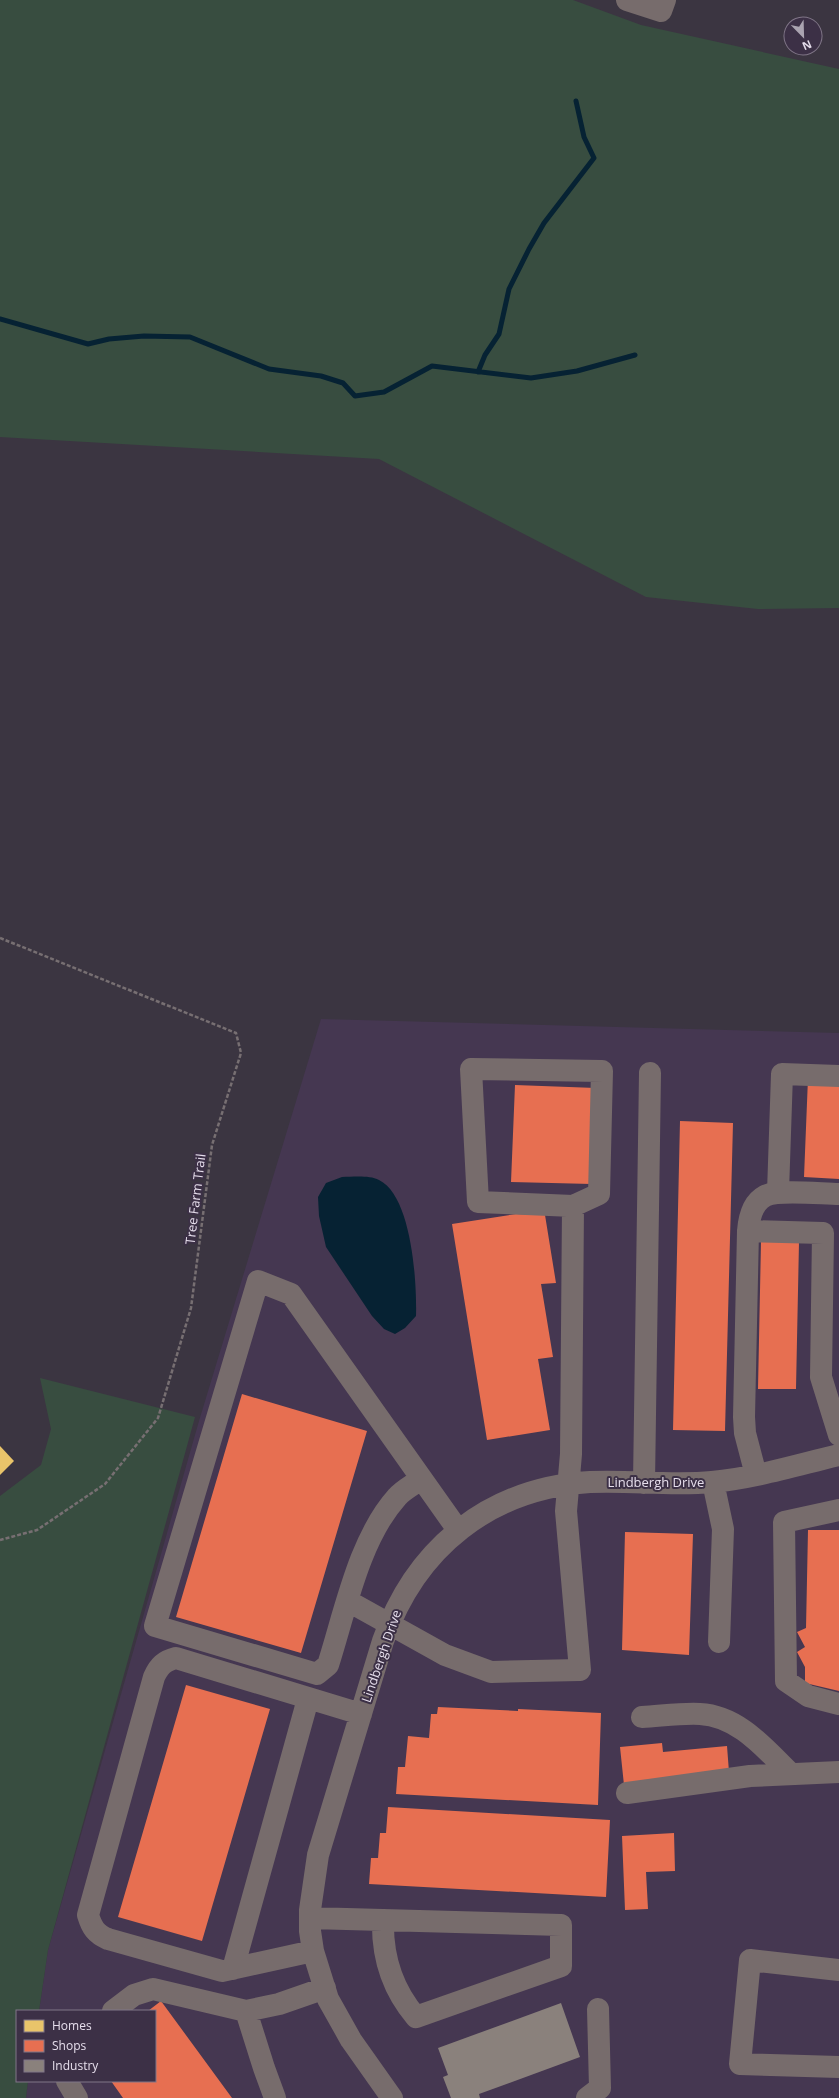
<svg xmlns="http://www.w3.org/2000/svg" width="839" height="2098" font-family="'Open Sans',sans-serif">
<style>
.built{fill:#453751}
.green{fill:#384d40}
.water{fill:#062233}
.homes{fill:#e9c46a}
.shops{fill:#e76f51}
.industry{fill:#8a817c}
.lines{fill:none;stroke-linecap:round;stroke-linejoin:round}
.stream{stroke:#062233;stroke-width:5}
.path{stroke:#776f72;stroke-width:2.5;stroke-dasharray:4 2;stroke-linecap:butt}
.minor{stroke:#776c6c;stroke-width:22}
.labels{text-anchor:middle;stroke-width:4;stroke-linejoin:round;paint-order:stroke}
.street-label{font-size:13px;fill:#e6deec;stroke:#3c3046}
</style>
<rect width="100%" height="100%" fill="#3b3541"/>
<path class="built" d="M321,1019L839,1033V2098H26L28,2081H155V2011H39L48,1950L199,1421Z"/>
<path class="green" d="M0,0H573L641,25L839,69V608L758,609L646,597L379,459L0,437Z
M40,1378L195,1417L48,1950L39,2011H17V2081H28L26,2098H0V1496L41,1465L51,1429Z"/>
<path class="water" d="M342,1177C353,1177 369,1175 379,1180C412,1196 417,1283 416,1316L405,1328L395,1334L384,1329L372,1316L326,1247L319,1216L318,1197L326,1183Z"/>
<path class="homes" d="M0,1446L14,1461L0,1475Z"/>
<path class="shops" d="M808,1078L839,1079V1179L804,1177Z
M515,1085L596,1088L592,1184L511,1182Z
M680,1121L733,1123L725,1431L673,1430Z
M516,1214L545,1215L556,1283L541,1284L553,1357L538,1359L550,1430L487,1440L452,1224Z
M761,1242H799L796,1389H758Z
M242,1394L367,1431L301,1653L176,1617Z
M808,1530H839V1691L805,1683V1667L797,1652L805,1647L797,1632L806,1628Z
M625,1532L693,1534L689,1655L622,1650Z
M186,1685L270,1709L202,1941L118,1917Z
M438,1707L518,1711V1709L601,1713L598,1805L396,1794L398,1767H405L408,1736L429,1738L431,1714H437Z
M662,1743L663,1752L727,1746L729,1772L624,1785L620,1747Z
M388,1807L610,1820L606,1897L369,1884L371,1858H378L380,1833H386Z
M674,1833L675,1871L646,1872L648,1909L625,1910L622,1836Z
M161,2001L232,2098H123L111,2081H155V2011H148Z"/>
<path class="industry" d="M561,2003L580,2057L479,2094L480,2098H451L443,2077L448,2075L438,2048Z"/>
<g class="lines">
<path class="stream" d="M0,319L88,344L109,339L144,336L190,337L269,369L321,376L343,383L355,396L384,392L432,366L531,378L577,371L635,355
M478,372L485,355L499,334L509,289L529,249L544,223L594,158L584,137L576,101"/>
<path class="path" d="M0,938L236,1033L241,1053L212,1145L191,1308L158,1418L105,1484L37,1530L0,1540"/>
<path class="minor" d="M627,0L661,11L665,0
M778,1192L782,1074L839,1076
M748,1231C749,1218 752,1203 765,1196C778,1189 822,1194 839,1194
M756,1475L745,1433L744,1417L748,1231L823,1233L821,1377L839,1435
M421,1479C413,1485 403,1490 397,1497C359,1539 345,1612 328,1665L317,1674L155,1626L258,1281L291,1294L458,1530
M713,1482L723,1529L719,1642
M644,1483L650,1073
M839,1510L784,1522L786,1681L808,1696L839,1704
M348,1601L445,1655L491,1672L580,1670L566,1511L571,1454L573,1206L478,1202L471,1069L602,1071L599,1194L573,1206
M642,1717C661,1716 681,1713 700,1714C739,1716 765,1749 791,1774
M627,1793L750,1776L839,1772
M310,1918L561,1925V1966L416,2017C392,1989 382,1957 383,1920
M313,1951L222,1971L108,1939C96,1934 92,1928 88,1915L154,1677C159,1666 164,1661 176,1658L361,1714
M233,1969L308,1699
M839,1970L750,1960L740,2064L839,2067
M113,2011L134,1995L153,1989L246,2011L279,2004L325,1988
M246,2011L264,2068L275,2098
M67,2081L77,2098
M392,2098L351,2040L328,1999L313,1951L310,1931V1910L318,1855L383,1641C416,1547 490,1488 590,1482C631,1480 671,1486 712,1482C755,1478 797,1465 839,1455
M587,2098L600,2088L598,2009"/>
</g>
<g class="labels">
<g class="street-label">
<text transform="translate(195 1199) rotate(-83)" y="5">Tree Farm Trail</text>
<text x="656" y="1487">Lindbergh Drive</text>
<text transform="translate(381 1656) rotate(-71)" y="5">Lindbergh Drive</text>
</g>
</g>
<rect x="16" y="2010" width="140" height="72" fill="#3c3046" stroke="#807688"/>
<rect x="24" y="2020" width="20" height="12" fill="#e9c46a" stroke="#807688"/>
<text x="52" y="2030" font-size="12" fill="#e6deec">Homes</text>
<rect x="24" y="2040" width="20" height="12" fill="#e76f51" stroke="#807688"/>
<text x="52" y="2050" font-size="12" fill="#e6deec">Shops</text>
<rect x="24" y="2060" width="20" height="12" fill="#8a817c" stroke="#807688"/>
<text x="52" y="2070" font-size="12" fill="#e6deec">Industry</text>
<g transform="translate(803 36) rotate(157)"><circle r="19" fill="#3c3046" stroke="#807688"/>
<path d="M0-3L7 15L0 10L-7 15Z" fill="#aaa3b0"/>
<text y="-6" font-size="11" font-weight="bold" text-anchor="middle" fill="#e6deec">N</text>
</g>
</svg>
